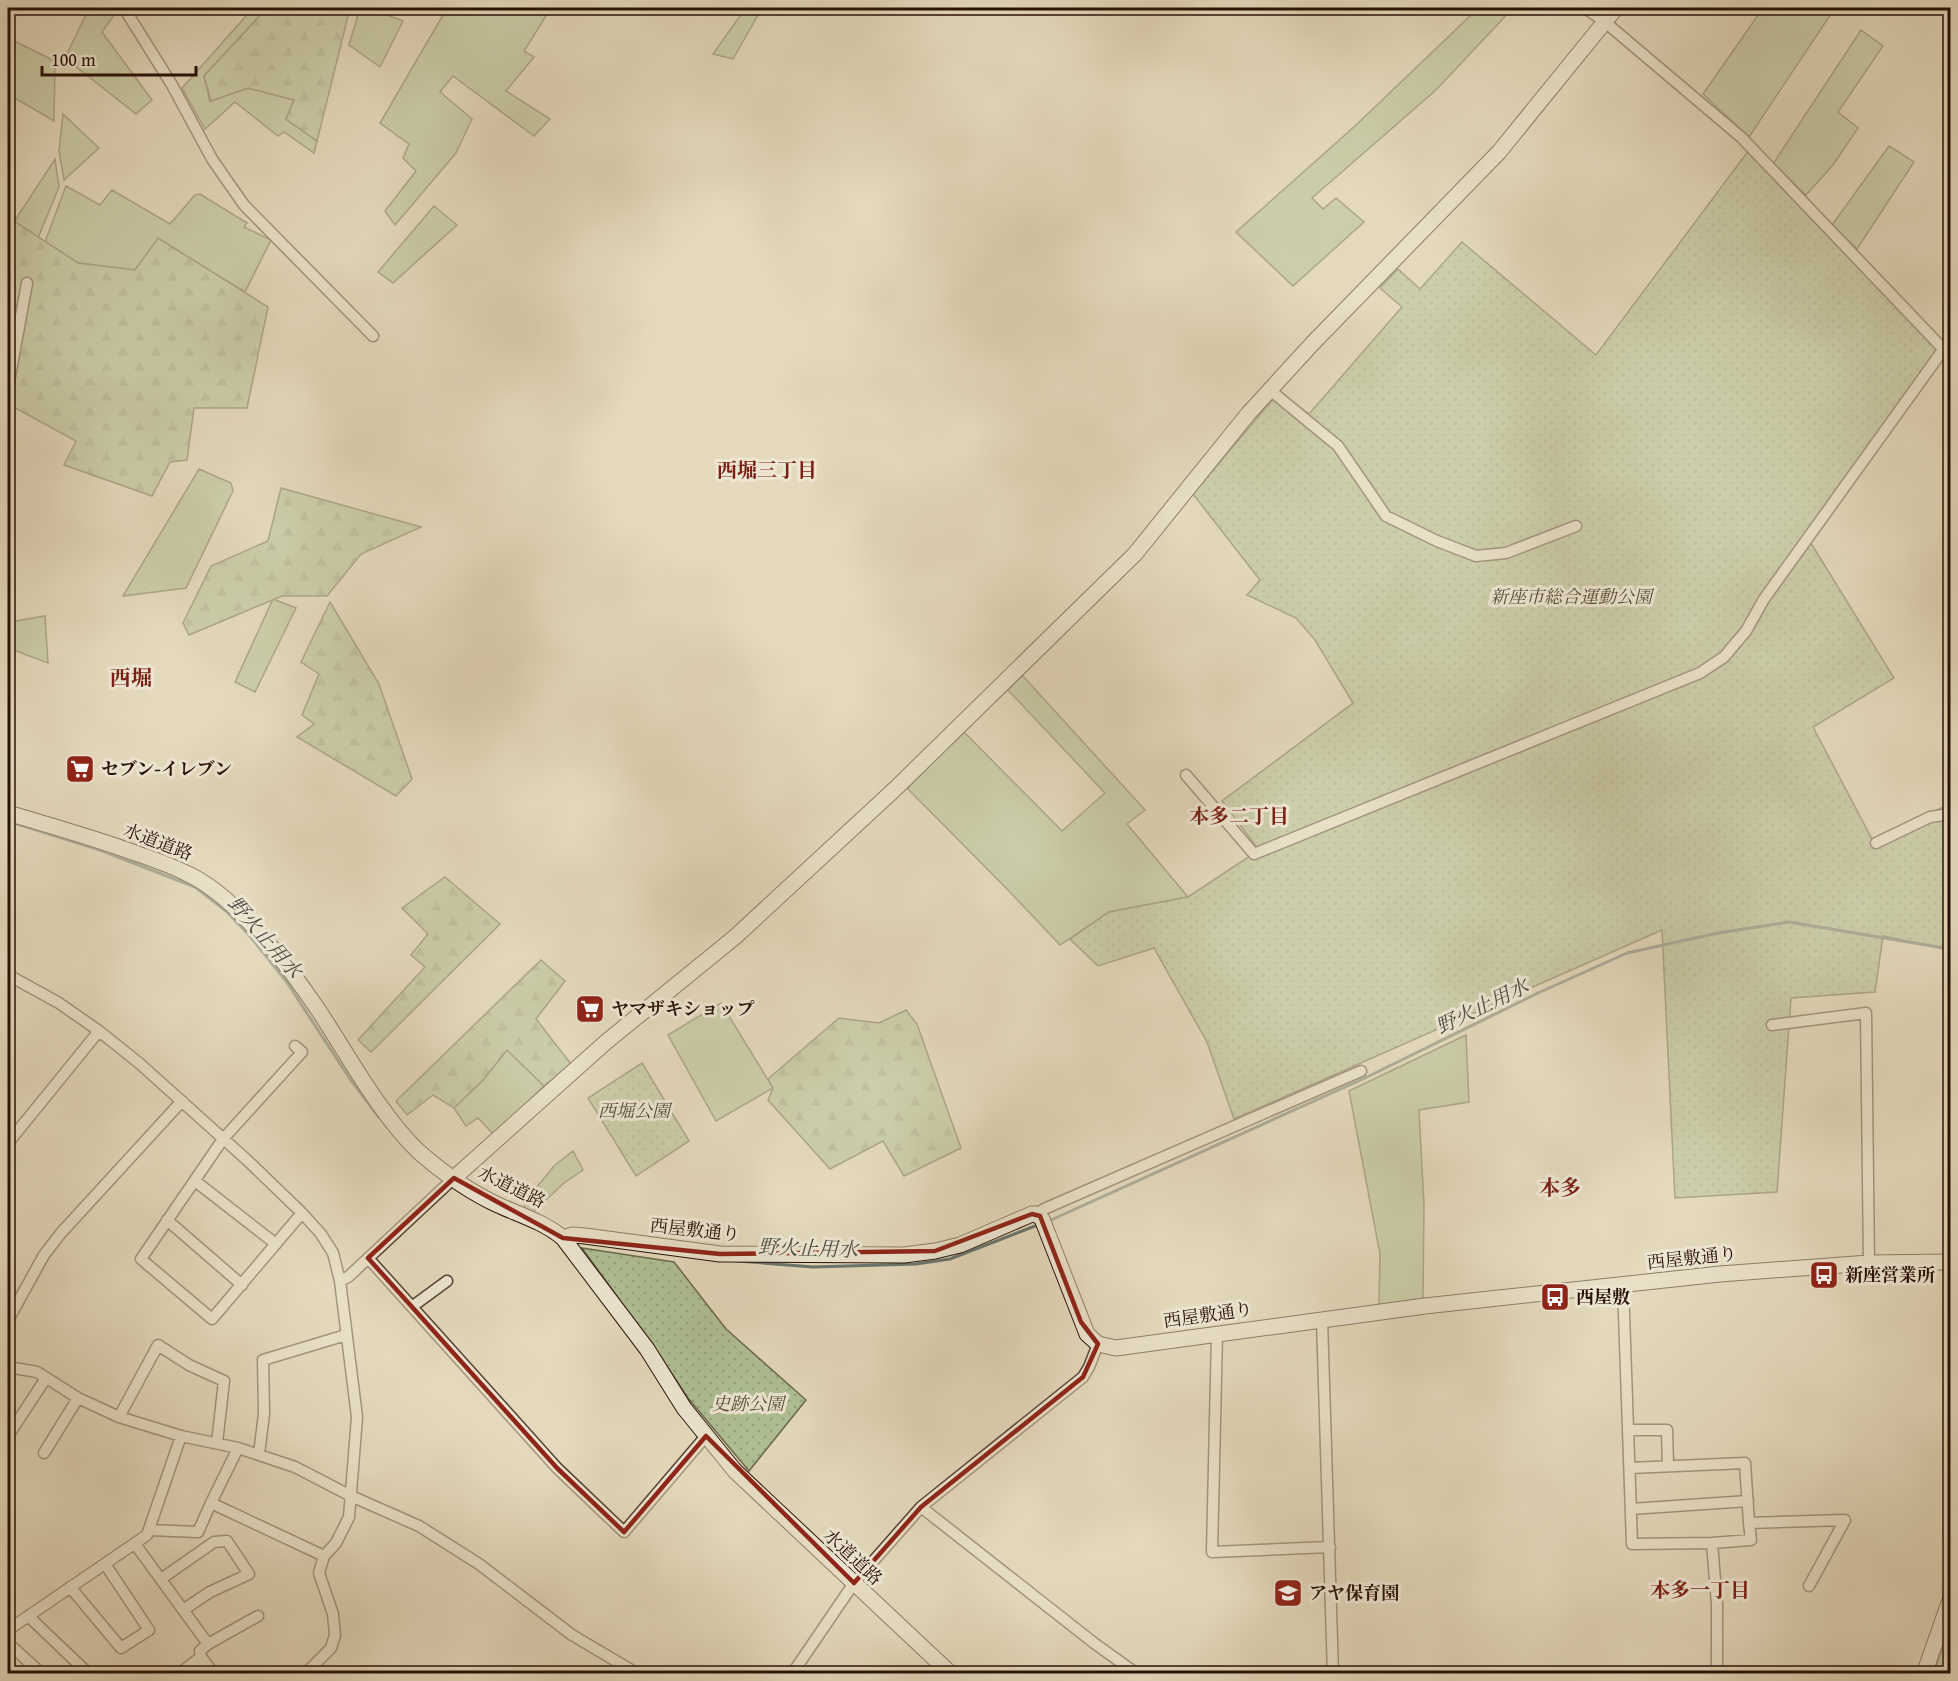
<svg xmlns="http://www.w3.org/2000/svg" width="1958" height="1681" font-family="'Gentium Book Plus','Noto Serif JP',serif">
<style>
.grass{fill:#afc095;stroke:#6b684e;stroke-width:1.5}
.forest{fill:url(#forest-firs);stroke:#6b684e;stroke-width:1.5}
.park{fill:url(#park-dots);stroke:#6b684e;stroke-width:1.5}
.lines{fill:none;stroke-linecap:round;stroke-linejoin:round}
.stream{stroke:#6a7570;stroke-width:3}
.street-casing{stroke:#564234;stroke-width:13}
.secondary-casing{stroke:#271006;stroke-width:17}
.street{stroke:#ede6d3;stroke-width:10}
.secondary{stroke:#ede6d3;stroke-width:15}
.marked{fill:none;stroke:#8f2418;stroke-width:4.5;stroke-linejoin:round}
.labels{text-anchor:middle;stroke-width:6;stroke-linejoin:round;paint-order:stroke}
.park-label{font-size:18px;font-style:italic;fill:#574e38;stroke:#ede6d3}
.poi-label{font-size:18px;font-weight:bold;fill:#271006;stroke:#ede6d3;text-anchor:start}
.street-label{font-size:18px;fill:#271006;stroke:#ede6d3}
.neighbourhood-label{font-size:20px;font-weight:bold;fill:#7a1f14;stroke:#ede6d3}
.water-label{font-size:20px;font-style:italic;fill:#4e4b44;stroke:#ede6d3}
.quarter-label{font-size:21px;font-weight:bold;fill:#7a1f14;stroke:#ede6d3}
</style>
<defs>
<pattern id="forest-firs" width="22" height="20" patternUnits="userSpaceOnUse" patternTransform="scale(1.5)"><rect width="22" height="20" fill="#afc095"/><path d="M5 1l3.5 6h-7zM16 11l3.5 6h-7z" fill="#97a47f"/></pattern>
<pattern id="park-dots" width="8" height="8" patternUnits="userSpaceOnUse" patternTransform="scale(1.5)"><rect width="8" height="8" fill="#afc095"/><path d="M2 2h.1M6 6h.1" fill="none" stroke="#97a47f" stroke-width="1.8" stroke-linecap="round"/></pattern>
</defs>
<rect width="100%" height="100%" fill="#e4d9bc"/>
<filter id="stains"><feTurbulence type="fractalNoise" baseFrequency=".00333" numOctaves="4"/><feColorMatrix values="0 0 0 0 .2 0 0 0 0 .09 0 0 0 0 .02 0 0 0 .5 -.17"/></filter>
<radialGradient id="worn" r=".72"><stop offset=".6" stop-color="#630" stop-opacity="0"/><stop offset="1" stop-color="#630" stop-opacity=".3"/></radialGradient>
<path class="grass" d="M89,8H112L117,11L102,32L152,100L136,114L65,58Z
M253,8H267L204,76L210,101L248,88L294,100L286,119L317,141L314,153L284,132L278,136L235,102L205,129L182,88Z
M360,8H368L403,21L380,67L349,45Z
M447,8H539L538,12L546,16L524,51L534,57L506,91L550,119L534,136L453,76L440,92L472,119L456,153L395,225L385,211L416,171L403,158L409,144L380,123Z
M1461,8H1513L1436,90L1312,198L1323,209L1336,198L1364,222L1293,286L1236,232L1355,126L1470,16Z
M1763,8H1786L1794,11L1796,8H1835L1749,137L1703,94Z
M742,13L758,15L733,59L713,54Z
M1861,30L1883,46L1838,112L1858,128L1833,165L1806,195L1773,164Z
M8,38L55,61L54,121L8,94Z
M63,114L99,148L64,180L59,151Z
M1889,146L1914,162L1857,249L1832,225Z
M55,159L59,187L38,238L14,222Z
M66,186L100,205L112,190L170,224L195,195L200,194L247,223L244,227L271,240L245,292L158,239L135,270L78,263L45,242Z
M434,206L457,225L393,283L378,272Z
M199,469L231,483L233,491L186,588L123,596Z
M273,599L296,608L255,692L235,682Z
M45,616L48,663L8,648L10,622Z
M1022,675L1145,810L1127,824L1188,897L1109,912L1060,945L1009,891L907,788L962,730L1062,831L1105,793L1008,690Z
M721,1003L773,1088L716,1121L668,1035Z
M1466,1035L1469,1102L1419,1110L1424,1205L1423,1300L1379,1305L1380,1254L1349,1091Z
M507,1050L544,1086L494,1135L478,1118L466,1126L454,1108L483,1080Z
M573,1151L583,1170L564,1183L533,1212L525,1208L524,1203L554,1166Z"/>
<path class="forest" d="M267,8H350L317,141L286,119L294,100L248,88L211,101L204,76Z
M8,217L78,263L135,270L158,238L268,307L247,408H194L187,460L170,462L152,496L64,465L76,441L8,404Z
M281,488L421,527L361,554L327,596H282L189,635L183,623L211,566L268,541Z
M330,602L379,684L412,779L396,796L297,737L314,724L302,715L319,674L301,662Z
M445,877L500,924L371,1052L358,1040L425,967L411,955L428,934L402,908Z
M541,960L565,981L536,1019L571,1064L544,1086L507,1050L483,1080L454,1108L433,1095L407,1115L396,1101Z
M906,1010L917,1024L961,1148L904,1176L883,1141L830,1169L768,1100L773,1088L768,1079L839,1018L879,1023Z
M1950,1625V1673H1934Z"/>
<path class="park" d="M1749,150L1941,351L1806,535L1894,678L1813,727L1872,839L1950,804V950L1883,936L1875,992L1791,998L1777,1192L1675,1198L1662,930L1234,1119L1207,1042L1154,948L1098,966L1070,939L1109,912L1188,897L1259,850L1222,801L1353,703L1315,640L1296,618L1247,595L1260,580L1193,494L1279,392L1309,414L1402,307L1380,288L1398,269L1420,289L1462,242L1596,355Z
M642,1063L689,1141L636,1176L588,1098Z
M582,1248L674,1262L726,1329L806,1400L749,1471L688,1398L657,1351Z"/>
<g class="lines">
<path class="stream" d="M8,821L100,850L195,887L226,911L249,935L286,981L350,1079L379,1117
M1051,1220L1365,1078L1538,993L1627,953L1718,933L1789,922L1950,949
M738,1261L813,1267L916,1264L950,1259L1035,1226"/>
<g class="street-casing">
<path id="street" d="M124,8L172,85L212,159L244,205L373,336
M1585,8L1605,22L1742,138L1950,356
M8,387L27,283
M1270,390L1338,446L1386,516L1437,541L1476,556L1506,553L1576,526
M1186,775L1254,854L1700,673L1724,657L1746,631L1764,599L1943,350
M1876,843L1930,817L1950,814
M8,975L59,1003L99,1031L139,1063L247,1160L302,1213L321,1234L333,1253L340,1281L357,1417L354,1455L349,1517L336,1543L324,1556L319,1573L333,1614L335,1635L331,1648L305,1674
M1772,1025L1866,1013L1869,1263
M295,1046L302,1052L223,1139L141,1259L212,1319L302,1213
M8,1143L99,1031
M195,1181L276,1244
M1036,1214L1044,1209L1361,1071
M167,1220L242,1285
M368,1258L557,1468L624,1532L706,1436
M340,1281L348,1277L454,1178
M1623,1285L1632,1544L1712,1543L1751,1540L1749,1523L1845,1520L1809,1586
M413,1306L447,1281
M1322,1319L1333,1674
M8,1320L44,1255L61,1233L182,1101
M1217,1334L1212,1552L1330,1547
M8,1367L37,1372L78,1398L119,1417L181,1436L238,1448L295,1467L351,1496L419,1526L479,1564L572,1635L638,1674
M119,1417L158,1345L189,1365L224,1381L217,1443
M1629,1430H1667L1668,1466
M8,1436L46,1378
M238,1448L211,1503L324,1556
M44,1453L78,1398
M259,1454L264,1414L263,1360L346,1335
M1630,1468L1745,1463L1749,1523
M921,1507L1094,1643L1137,1674
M1631,1509L1748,1501
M149,1530L198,1532L211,1503
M1712,1543L1717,1604V1674
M135,1544L208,1644
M161,1579L214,1542L227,1541L249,1574L210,1592L183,1610
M70,1587L121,1648L149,1630L105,1564
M28,1616L89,1674
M8,1630L147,1535L181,1436
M8,1643L42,1674
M201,1657L200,1651L208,1644L258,1616
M179,1674L201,1657L214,1674
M792,1674L854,1583L921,1507L1083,1377L1089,1367L1098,1344"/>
</g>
<g class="secondary-casing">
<path id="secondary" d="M8,813C51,826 95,838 138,854C156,860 175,867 192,876C239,900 290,968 319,1011C348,1055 381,1116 419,1152C442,1172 470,1192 498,1205C520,1215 544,1222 563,1238L647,1349L684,1408L735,1471L951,1674
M454,1178L606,1042L735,937L895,789L1135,554L1248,414L1312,344L1499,152L1616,8
M563,1238L573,1235L585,1236L720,1254L904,1255L935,1251L960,1245L1032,1214H1036L1042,1219L1087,1334L1098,1344L1116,1348L1425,1306L1720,1274L1869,1263L1950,1262
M1924,1674L1950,1600"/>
</g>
<use href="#street" class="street"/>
<use href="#secondary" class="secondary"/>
</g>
<path d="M0 0H1958V1681H0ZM454,1178L563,1238L720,1254L935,1251L1032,1214L1040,1216L1081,1322L1098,1344L1083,1377L921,1507L854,1583L706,1436L624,1532L557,1468L368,1258Z" fill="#e4d9bc" fill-opacity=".55" fill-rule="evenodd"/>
<path class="marked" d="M454,1178L563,1238L720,1254L935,1251L1032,1214L1040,1216L1081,1322L1098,1344L1083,1377L921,1507L854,1583L706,1436L624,1532L557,1468L368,1258Z"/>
<defs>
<g id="supermarket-square" transform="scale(1.5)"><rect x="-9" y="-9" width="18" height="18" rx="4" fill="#8f2418" stroke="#ede6d3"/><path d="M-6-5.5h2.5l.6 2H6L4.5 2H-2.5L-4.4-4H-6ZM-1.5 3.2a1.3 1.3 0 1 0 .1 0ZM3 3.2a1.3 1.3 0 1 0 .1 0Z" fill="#fff"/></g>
<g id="bus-square" transform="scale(1.5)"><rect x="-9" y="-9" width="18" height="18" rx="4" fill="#8f2418" stroke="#ede6d3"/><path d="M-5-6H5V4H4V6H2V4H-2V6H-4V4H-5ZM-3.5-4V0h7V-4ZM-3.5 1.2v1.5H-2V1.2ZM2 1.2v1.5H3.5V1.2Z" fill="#fff"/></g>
<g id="school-square" transform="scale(1.5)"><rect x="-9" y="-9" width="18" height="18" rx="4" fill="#8f2418" stroke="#ede6d3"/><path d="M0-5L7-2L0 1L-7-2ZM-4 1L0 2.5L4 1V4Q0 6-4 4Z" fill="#fff"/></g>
</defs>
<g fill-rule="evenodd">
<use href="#supermarket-square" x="80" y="769"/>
<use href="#supermarket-square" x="590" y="1009"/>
<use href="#bus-square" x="1824" y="1275"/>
<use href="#bus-square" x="1555" y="1297"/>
<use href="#school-square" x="1288" y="1593"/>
</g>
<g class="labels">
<g class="park-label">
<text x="1571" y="603">新座市総合運動公園</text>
<text x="634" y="1117">西堀公園</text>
<text x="748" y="1410">史跡公園</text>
</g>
<g class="poi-label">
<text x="101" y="775">セブン-イレブン</text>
<text x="611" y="1015">ヤマザキショップ</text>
<text x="1845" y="1281">新座営業所</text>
<text x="1576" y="1303">西屋敷</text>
<text x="1309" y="1599">アヤ保育園</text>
</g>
<g class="street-label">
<text transform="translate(158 842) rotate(21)" y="6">水道道路</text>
<text transform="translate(512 1187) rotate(26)" y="6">水道道路</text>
<text transform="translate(695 1230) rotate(6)" y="6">西屋敷通り</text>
<text transform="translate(1692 1258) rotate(-6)" y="6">西屋敷通り</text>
<text transform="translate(1208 1315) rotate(-8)" y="6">西屋敷通り</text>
<text transform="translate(853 1557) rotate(43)" y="6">水道道路</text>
</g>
<g class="neighbourhood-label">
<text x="767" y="477">西堀三丁目</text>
<text x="1239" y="823">本多二丁目</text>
<text x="1700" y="1597">本多一丁目</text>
</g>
<g class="water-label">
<text transform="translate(265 937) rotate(49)" y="7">野火止用水</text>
<text transform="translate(1482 1006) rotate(-26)" y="7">野火止用水</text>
<text transform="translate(808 1248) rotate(2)" y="7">野火止用水</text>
</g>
<g class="quarter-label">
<text x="131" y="685">西堀</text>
<text x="1560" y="1195">本多</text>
</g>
</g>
<rect width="1958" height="1681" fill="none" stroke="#e4d9bc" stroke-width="30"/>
<rect x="9" y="9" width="1940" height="1663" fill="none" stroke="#271006" stroke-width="3"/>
<rect x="15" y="15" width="1928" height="1651" fill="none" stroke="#271006" stroke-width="1.5"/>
<path d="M42 66v9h154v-9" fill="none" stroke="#271006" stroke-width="3"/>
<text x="51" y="66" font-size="18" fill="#271006" stroke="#ede6d3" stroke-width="4.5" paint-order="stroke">100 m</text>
<rect width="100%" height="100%" filter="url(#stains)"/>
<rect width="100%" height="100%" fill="url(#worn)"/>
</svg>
